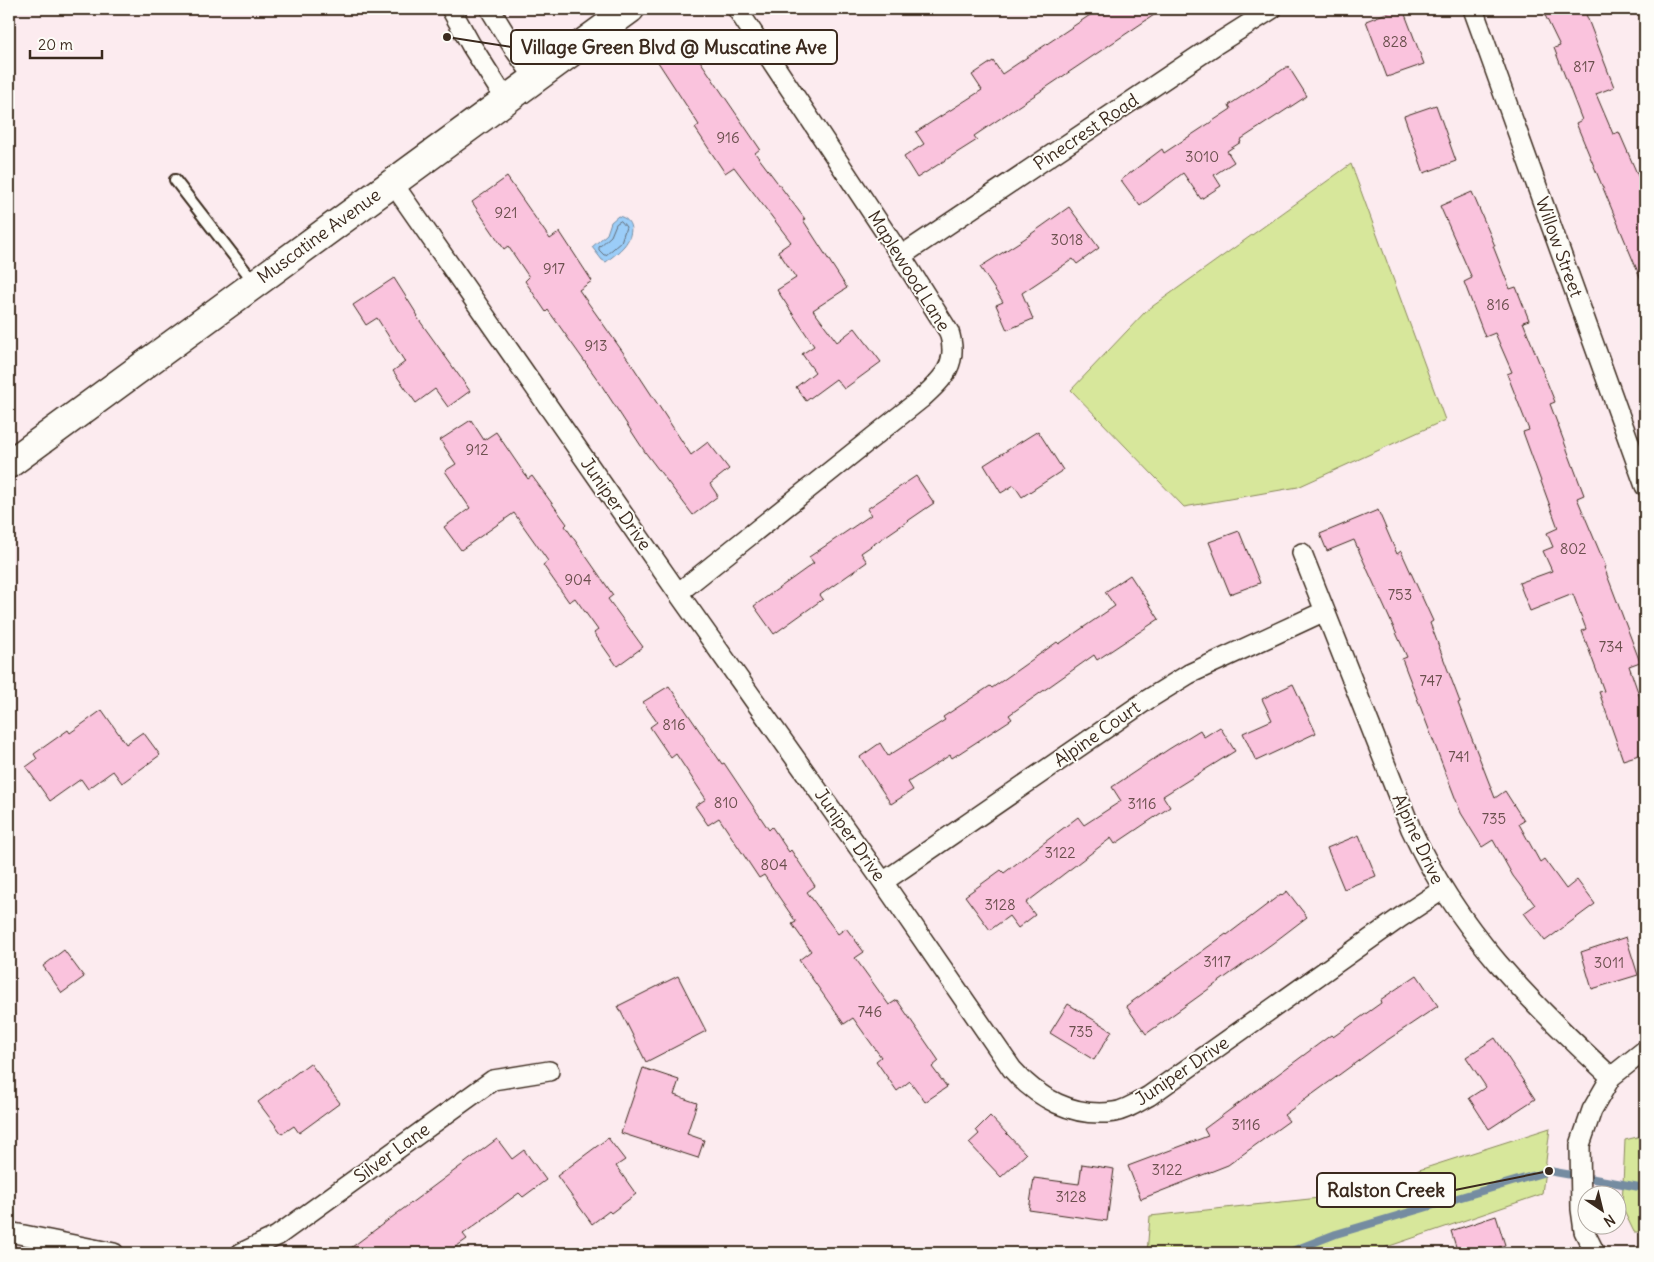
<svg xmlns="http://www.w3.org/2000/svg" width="1654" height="1262" font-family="Delius,sans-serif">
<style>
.green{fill:#d7e79b;stroke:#89885c}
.water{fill:#9bcdf8;stroke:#758ca1}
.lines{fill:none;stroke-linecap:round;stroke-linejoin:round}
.shore{stroke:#616b75;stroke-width:1}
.stream{stroke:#758ca1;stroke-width:8}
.building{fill:#fac3dd;stroke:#3b2a1e}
.service-casing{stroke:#3b2a1e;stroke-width:14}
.minor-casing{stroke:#3b2a1e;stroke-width:22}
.secondary-casing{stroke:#3b2a1e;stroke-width:31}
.service{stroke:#fdfcf7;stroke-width:10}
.minor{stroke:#fdfcf7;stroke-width:19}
.secondary{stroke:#fdfcf7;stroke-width:28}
.labels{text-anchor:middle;stroke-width:4;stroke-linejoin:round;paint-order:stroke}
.number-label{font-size:15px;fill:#6b504e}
.street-label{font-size:18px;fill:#3b2a1e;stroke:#fdfcf7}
.leader{fill:none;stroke:#3b2a1e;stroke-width:2}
.callout-dot{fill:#3b2a1e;stroke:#fdfcf7;stroke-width:2}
.callout{fill:#fdfcf7;stroke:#3b2a1e;stroke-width:2}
.callout-label{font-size:19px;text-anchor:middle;font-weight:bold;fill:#3b2a1e}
</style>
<rect width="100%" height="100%" fill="#fcebef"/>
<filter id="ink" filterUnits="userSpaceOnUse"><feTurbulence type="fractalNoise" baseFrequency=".02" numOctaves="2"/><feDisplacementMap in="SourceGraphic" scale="10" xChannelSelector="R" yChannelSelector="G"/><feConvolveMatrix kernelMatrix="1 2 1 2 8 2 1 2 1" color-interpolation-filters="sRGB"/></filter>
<g filter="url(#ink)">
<path class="green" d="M1351,164L1445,420L1298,487L1184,507L1071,390L1146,311Z
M1550,1128L1542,1194L1369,1253H1147L1150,1216L1338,1196Z
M1645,1135V1232H1634L1622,1207L1625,1140Z"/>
<path class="water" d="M618,216C634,219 634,234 624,246C619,252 612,257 606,262L602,260L592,247L607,234L611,222Z"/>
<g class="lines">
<path class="shore" d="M621,221L626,227L621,242L606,255H604L599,250V247L611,236L616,224Z"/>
<path class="stream" d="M1287,1253L1336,1234L1549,1171L1645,1188"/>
</g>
<path class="building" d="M1099,9H1163L974,136L977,140L917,178L904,157L924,144L916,132L982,90L972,75L993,61L1002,74Z
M1397,9H1403L1424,64L1387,77L1366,21Z
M1542,9H1584L1614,87L1596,94L1613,134L1619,132L1645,192V289L1576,123L1582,120L1554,48L1560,46Z
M688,43L760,149L755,153L805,219L803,220L847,288L813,310L837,342L855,328L881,362L844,389L836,379L806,401L796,387L815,372L802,354L814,346L777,290L796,278L778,251L791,242L734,167L725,173L695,128L699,125L658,62Z
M1288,66L1307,96L1240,140L1241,142L1227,151L1234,162L1214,175L1221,186L1201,199L1183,173L1140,206L1121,180L1162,149L1164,153L1231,109L1229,105Z
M1436,105L1456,161L1424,173L1404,116Z
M507,177L550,239L560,232L592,281L579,290L630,362L691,455L708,442L729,469L710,484L718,496L693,515L645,452L600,383L548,310L546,312L525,281L529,277L508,246L504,249L472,202Z
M1472,192L1495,246H1493L1510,289L1516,287L1529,320L1523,322L1555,402L1550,404L1584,495L1577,498L1606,567H1604L1640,662L1629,666L1645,712V753L1623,760L1599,692L1604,691L1582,631L1586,629L1573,594L1530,611L1519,583L1552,571L1543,551L1553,547L1547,533L1558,528L1523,432L1529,430L1507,374L1512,372L1495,333L1485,337L1464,282L1472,278L1440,206Z
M1069,207L1099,248L1077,264L1073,259L1022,293L1033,319L1007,330L996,305L1003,302L980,267L1024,239Z
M394,278L418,316L417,317L470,391L448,407L435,389L416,403L393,371L405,362L377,318L366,325L353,305Z
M471,420L484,440L496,432L528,479L532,476L567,524L565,526L613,595L608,599L643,647L617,666L594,633L598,630L575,598L569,602L543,565L548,561L514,513L461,550L444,527L470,508L445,471L456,464L440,440Z
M1038,431L1063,470L1022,497L1014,485L1001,493L984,465Z
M916,476L934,503L861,553L867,562L820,595L823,599L774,634L754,606L814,563L809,557L871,515L867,509Z
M1378,510L1397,554L1401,551L1433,621L1430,623L1460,702L1458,703L1495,798L1505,791L1524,821L1519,824L1540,862L1544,859L1566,889L1577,880L1595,904L1545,941L1524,913L1535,905L1513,876L1493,840L1482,847L1461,813L1402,659L1407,657L1354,540L1327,551L1320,534Z
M1239,531L1260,583L1230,594L1209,542Z
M1130,575L1159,619L1097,660L1094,655L1009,715L1012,719L952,758L950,755L908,782L913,790L891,804L860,757L880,743L888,756L945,720L943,717L990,686L992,688L1057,642L1059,644L1115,606L1105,592Z
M1293,684L1316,733L1256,761L1243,733L1272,720L1262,699Z
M669,686L722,764L724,763L769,830L772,827L789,852L791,850L815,886L807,892L838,934L846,928L864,952L855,958L889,1005L897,1000L939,1061L932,1067L947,1087L925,1102L910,1081L897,1091L876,1061L881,1057L853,1018L844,1024L799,960L811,951L792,924L796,922L764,875L759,878L719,818L708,825L695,806L706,799L676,754L671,758L650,727L657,722L643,702Z
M102,710L126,744L143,732L160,755L122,783L113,771L88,789L81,779L50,801L26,767L37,759L34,754L68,730L70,733Z
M1220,727L1235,751L1163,796L1170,807L1115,844L1111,838L1026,903L1035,915L1018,928L1009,916L990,930L965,896L1001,870L1004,873L1078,817L1084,825L1121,801L1112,787L1169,749L1200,730L1204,737Z
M1359,835L1376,876L1344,889L1327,848Z
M1287,891L1307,917L1273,943L1146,1034L1126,1006L1226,934L1227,935L1281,894L1282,895Z
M1626,937L1638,975L1592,989L1581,952Z
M64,950L84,977L62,993L43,966Z
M1417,975L1438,1006L1380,1045L1284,1115L1289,1121L1228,1165L1141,1199L1128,1166L1208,1136L1204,1129L1331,1035L1333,1037L1381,1003L1380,1000Z
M678,976L706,1031L646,1062L618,1006Z
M1068,1004L1112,1031L1094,1060L1050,1033Z
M1495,1038L1535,1099L1489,1129L1469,1098L1486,1087L1466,1057Z
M310,1063L340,1103L299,1133L294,1126L282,1134L258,1102Z
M643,1068L679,1080L674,1095L697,1103L687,1134L704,1140L698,1158L621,1133Z
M990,1116L1026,1154L1001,1177L969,1143L979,1134L976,1130Z
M608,1138L625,1160L616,1166L636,1194L611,1213L609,1211L592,1224L557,1176Z
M497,1139L512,1159L524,1150L546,1180L523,1197L519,1193L463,1234L467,1239L447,1253H344Z
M1082,1164L1114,1169L1107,1221L1029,1210L1034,1178L1079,1184Z
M1496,1216L1505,1245L1481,1253H1458L1451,1231Z"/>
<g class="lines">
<g class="service-casing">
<path id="service" d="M175,180L254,282"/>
</g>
<g class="minor-casing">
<path id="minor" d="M451,9L471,45L506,100
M490,9L515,50L535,78
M1473,9L1645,486
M392,182L678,593L883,882L1012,1069C1037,1098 1074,1118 1114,1112C1127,1110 1138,1102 1149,1096L1401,917L1442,890
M901,256L1215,45L1272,9
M1302,553L1411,829C1459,933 1529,1000 1611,1077
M678,593L922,398C944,378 959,363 949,332L901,256L737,9
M883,882L1147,700L1189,674L1325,611
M9,1232L114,1253
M241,1253L277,1236L493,1080L549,1071
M1595,1253L1584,1231L1581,1209L1580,1145L1592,1110L1611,1077L1645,1050"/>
</g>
<g class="secondary-casing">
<path id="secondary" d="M9,464L630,9"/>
</g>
<use href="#service" class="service"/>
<use href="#minor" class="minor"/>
<use href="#secondary" class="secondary"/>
</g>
</g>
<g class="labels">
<g class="number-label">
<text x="1395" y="47">828</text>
<text x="1584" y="72">817</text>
<text x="728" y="143">916</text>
<text x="1202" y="162">3010</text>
<text x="506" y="218">921</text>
<text x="1067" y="245">3018</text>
<text x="554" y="274">917</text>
<text x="1498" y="310">816</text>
<text x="596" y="351">913</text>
<text x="477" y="455">912</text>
<text x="1573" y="554">802</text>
<text x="578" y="585">904</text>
<text x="1400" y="600">753</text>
<text x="1611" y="652">734</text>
<text x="1431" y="686">747</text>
<text x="674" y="730">816</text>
<text x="1459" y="762">741</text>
<text x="726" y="808">810</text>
<text x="1142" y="809">3116</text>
<text x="1494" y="824">735</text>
<text x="1060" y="858">3122</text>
<text x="774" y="870">804</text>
<text x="1000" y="910">3128</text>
<text x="1217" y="967">3117</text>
<text x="1609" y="968">3011</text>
<text x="870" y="1017">746</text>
<text x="1081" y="1037">735</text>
<text x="1246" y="1130">3116</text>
<text x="1167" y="1175">3122</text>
<text x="1071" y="1202">3128</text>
</g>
<g class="street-label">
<text transform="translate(1086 132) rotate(-34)" y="6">Pinecrest Road</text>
<text transform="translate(319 236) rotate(-36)" y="6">Muscatine Avenue</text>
<text transform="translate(1559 247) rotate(70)" y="6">Willow Street</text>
<text transform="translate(909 271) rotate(58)" y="6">Maplewood Lane</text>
<text transform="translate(616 504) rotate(55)" y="6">Juniper Drive</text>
<text transform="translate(1097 734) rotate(-35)" y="6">Alpine Court</text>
<text transform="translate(850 835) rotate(55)" y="6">Juniper Drive</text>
<text transform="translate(1418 839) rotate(65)" y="6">Alpine Drive</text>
<text transform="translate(1182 1071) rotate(-34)" y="6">Juniper Drive</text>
<text transform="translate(392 1153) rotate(-36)" y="6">Silver Lane</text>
</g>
</g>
<path class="leader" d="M447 37L511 47M1549 1171L1455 1190"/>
<g class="callout-dot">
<circle cx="447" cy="37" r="5"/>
<circle cx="1549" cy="1171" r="5"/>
</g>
<g class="callout">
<rect x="511" y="30" width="326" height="34" rx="5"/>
<rect x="1317" y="1173" width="138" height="34" rx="5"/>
</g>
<g class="callout-label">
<text x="674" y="54">Village Green Blvd @ Muscatine Ave</text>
<text x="1386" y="1197">Ralston Creek</text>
</g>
<rect width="1654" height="1262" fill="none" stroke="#fdfcf7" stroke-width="30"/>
<rect x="15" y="15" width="1624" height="1232" fill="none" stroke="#3b2a1e" stroke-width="2" filter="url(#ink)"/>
<g transform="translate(1602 1210) rotate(145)"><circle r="24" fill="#fdfcf7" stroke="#afa8a0"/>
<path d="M0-4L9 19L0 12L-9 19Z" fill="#3b2a1e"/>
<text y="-8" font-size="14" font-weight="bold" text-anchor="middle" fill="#3b2a1e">N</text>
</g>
<path d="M30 50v8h72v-8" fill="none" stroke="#3b2a1e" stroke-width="2.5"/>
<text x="38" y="50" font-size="15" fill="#3b2a1e" stroke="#fdfcf7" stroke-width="4" paint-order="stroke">20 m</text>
</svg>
